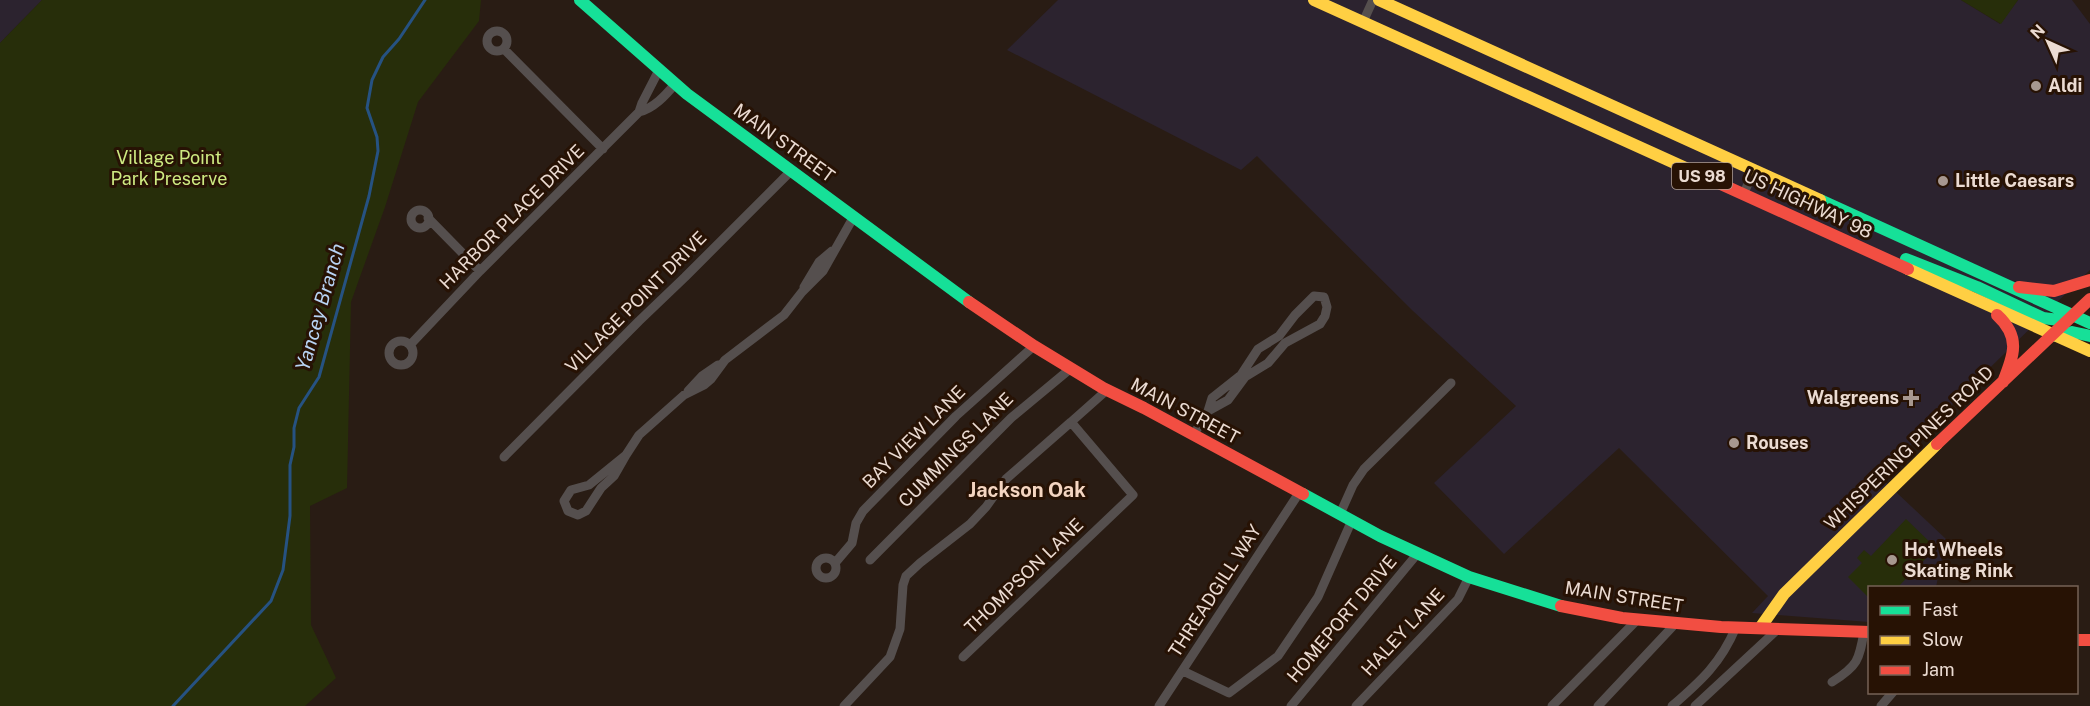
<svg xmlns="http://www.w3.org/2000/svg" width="2090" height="706" font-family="'Public Sans',sans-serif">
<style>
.commercial{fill:#2c232f}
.green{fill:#272e0a}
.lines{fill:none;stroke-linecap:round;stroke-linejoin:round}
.stream{stroke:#265282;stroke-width:3}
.street{stroke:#554f4e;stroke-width:9}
.fast{stroke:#16e098;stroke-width:12}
.slow{stroke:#ffcf43;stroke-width:12}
.jam{stroke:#f24e42;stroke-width:12}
.poi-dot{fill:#a79890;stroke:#271204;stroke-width:2}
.labels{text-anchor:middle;stroke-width:6;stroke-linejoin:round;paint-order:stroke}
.shield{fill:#271204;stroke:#b09f94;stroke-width:1.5}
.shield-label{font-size:16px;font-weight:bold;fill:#ebdbd2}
.poi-label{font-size:18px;font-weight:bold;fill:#ebdbd2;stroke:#271204;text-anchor:start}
.street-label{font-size:18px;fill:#ebdbd2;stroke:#271204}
.park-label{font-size:18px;fill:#ceea82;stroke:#271204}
.water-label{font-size:20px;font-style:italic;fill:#b8d3f3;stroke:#271204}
.neighbourhood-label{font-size:20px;font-weight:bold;fill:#f4d5c1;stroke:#271204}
</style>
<rect width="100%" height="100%" fill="#291c14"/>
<path class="commercial" d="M0,0H42L0,43Z
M1058,0H1961L2000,24L2018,0H2072L2090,24V270L1879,476L1946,539L1936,587L1870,588L1869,622L1752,613L1768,596L1619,448L1504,554L1434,483L1516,406L1413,311L1257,156L1241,170L1007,50Z"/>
<path class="green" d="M42,0H481L479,21L418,102L385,207L351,302L347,488L310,506L311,625L336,678L305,706H0V43Z
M1961,0H2018L2001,24Z
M1906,519L1936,548L1898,587L1870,588L1869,598L1848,577L1862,563L1857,558L1864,550L1871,556Z"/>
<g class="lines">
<path class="stream" d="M173,706L271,601L283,570L290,516V465L294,447V428L299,408L319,377L369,196L378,151L377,137L367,108L372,80L383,57L399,39L425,0"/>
<path class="street" d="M1363,22L1373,0
M487 41a10 10 0 1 1 20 0a10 10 0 1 1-20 0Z
M504,49L603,149
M639,112L642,103L659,70
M1744,193L1754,170
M411 219a9 9 0 1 1 18 0a9 9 0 1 1-18 0Z
M428,218L480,271
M804,287L819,262L832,251
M389 353a12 12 0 1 1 24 0a12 12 0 1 1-24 0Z
M410,345L480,271L639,112C654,108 665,96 675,84
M688,391L702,376L718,365
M1194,434L1208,411L1212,398L1241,375L1258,349L1279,336L1295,315L1314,296L1324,297L1327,307L1325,316L1320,324L1285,343L1268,363L1245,377L1228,400L1208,411
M626,455L639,435L684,395L704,385L711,379L725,360L784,315L802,292L823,271L853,218
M626,455L614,476L601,488L586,511L578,515L568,511L564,501L571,490L589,485Z
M504,457L639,321L685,277L791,171
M1340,514L1353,485L1364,469L1451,383
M816 568a10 10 0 1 1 20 0a10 10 0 1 1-20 0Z
M870,560L1011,418L1070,369
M835,563L852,543L856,523L863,511L956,416L1034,346
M963,657L1133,495L1071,422L1107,390
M1183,671L1229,693L1278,656L1318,597L1352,520
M1832,682C1858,666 1859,660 1864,632
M844,706L890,657L900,629L903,585L906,576L920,563L970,524L986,507L1006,479L1071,422
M1159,706L1299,493
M1291,706L1418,553
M1356,706L1458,599L1469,577
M1552,706L1638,619
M1598,706L1675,624
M1672,706C1701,681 1721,663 1736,627
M1695,706L1778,629
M1881,706L1893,692"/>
<path class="fast" d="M580,0L687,94L969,302
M1820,200L2090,323
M1906,259L1977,287L2043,318L2059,320L2074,316
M2053,336L2072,332L2090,336
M1303,494L1380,536L1469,577L1561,606"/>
<path class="slow" d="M1314,0L1690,170
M1379,0L1820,200
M1908,269L2090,351
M1760,628L1784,594L1937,444"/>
<path class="jam" d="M1690,170L1908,269
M2019,287L2054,291L2090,280
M969,302L1034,346L1103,388L1144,408L1303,494
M1997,315C2021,337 2014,355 2003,382
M1937,444L2090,299
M1561,606L1622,618L1721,627L1870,632
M2076,640H2090"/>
</g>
<g class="poi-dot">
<circle cx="2036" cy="86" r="6"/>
<circle cx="1943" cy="181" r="6"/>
<path d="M1908 389h6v6h6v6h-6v6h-6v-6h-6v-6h6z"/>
<circle cx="1734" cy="443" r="6"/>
<circle cx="1892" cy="560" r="6"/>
</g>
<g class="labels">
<rect class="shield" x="1672" y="163" width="60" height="26" rx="4.5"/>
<g class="shield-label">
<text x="1702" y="182">US 98</text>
</g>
<g class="poi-label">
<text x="2048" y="92">Aldi</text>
<text x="1955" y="187">Little Caesars</text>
<text x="1899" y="404" text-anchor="end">Walgreens</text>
<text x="1746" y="449">Rouses</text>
<text x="1904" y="556">Hot Wheels<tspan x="1904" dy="21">Skating Rink</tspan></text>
</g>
<g class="street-label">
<text transform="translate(784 143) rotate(36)" y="6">MAIN STREET</text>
<text transform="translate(1808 204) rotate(25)" y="6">US HIGHWAY 98</text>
<text transform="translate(512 217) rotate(-45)" y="6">HARBOR PLACE DRIVE</text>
<text transform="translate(636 302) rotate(-45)" y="6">VILLAGE POINT DRIVE</text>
<text transform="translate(1185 411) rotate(28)" y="6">MAIN STREET</text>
<text transform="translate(914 437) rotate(-45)" y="6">BAY VIEW LANE</text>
<text transform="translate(1909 448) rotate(-44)" y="6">WHISPERING PINES ROAD</text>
<text transform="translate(956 450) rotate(-45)" y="6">CUMMINGS LANE</text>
<text transform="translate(1024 576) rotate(-44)" y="6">THOMPSON LANE</text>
<text transform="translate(1215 591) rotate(-57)" y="6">THREADGILL WAY</text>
<text transform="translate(1624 597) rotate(9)" y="6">MAIN STREET</text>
<text transform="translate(1342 619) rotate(-50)" y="6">HOMEPORT DRIVE</text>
<text transform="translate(1403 632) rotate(-47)" y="6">HALEY LANE</text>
</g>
<g class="park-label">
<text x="169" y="164">Village Point<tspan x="169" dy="21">Park Preserve</tspan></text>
</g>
<g class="water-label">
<text transform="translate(320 307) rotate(-74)" y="7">Yancey Branch</text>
</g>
<g class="neighbourhood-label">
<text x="1027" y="497">Jackson Oak</text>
</g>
</g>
<rect x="1868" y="586" width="210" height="108" fill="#271204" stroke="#756256" stroke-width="1.5"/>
<rect x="1880" y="606" width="30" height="9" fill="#16e098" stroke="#756256" stroke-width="1.5"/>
<text x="1922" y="616" font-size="18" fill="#ebdbd2">Fast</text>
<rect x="1880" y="636" width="30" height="9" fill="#ffcf43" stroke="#756256" stroke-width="1.5"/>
<text x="1922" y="646" font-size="18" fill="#ebdbd2">Slow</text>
<rect x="1880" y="666" width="30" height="9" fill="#f24e42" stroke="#756256" stroke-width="1.5"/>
<text x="1922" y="676" font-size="18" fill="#ebdbd2">Jam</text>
<g transform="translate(2048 42) rotate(315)" stroke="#271204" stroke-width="4.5" paint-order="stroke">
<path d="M0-4.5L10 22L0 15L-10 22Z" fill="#ebdbd2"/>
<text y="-9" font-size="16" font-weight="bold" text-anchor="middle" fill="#ebdbd2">N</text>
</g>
</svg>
